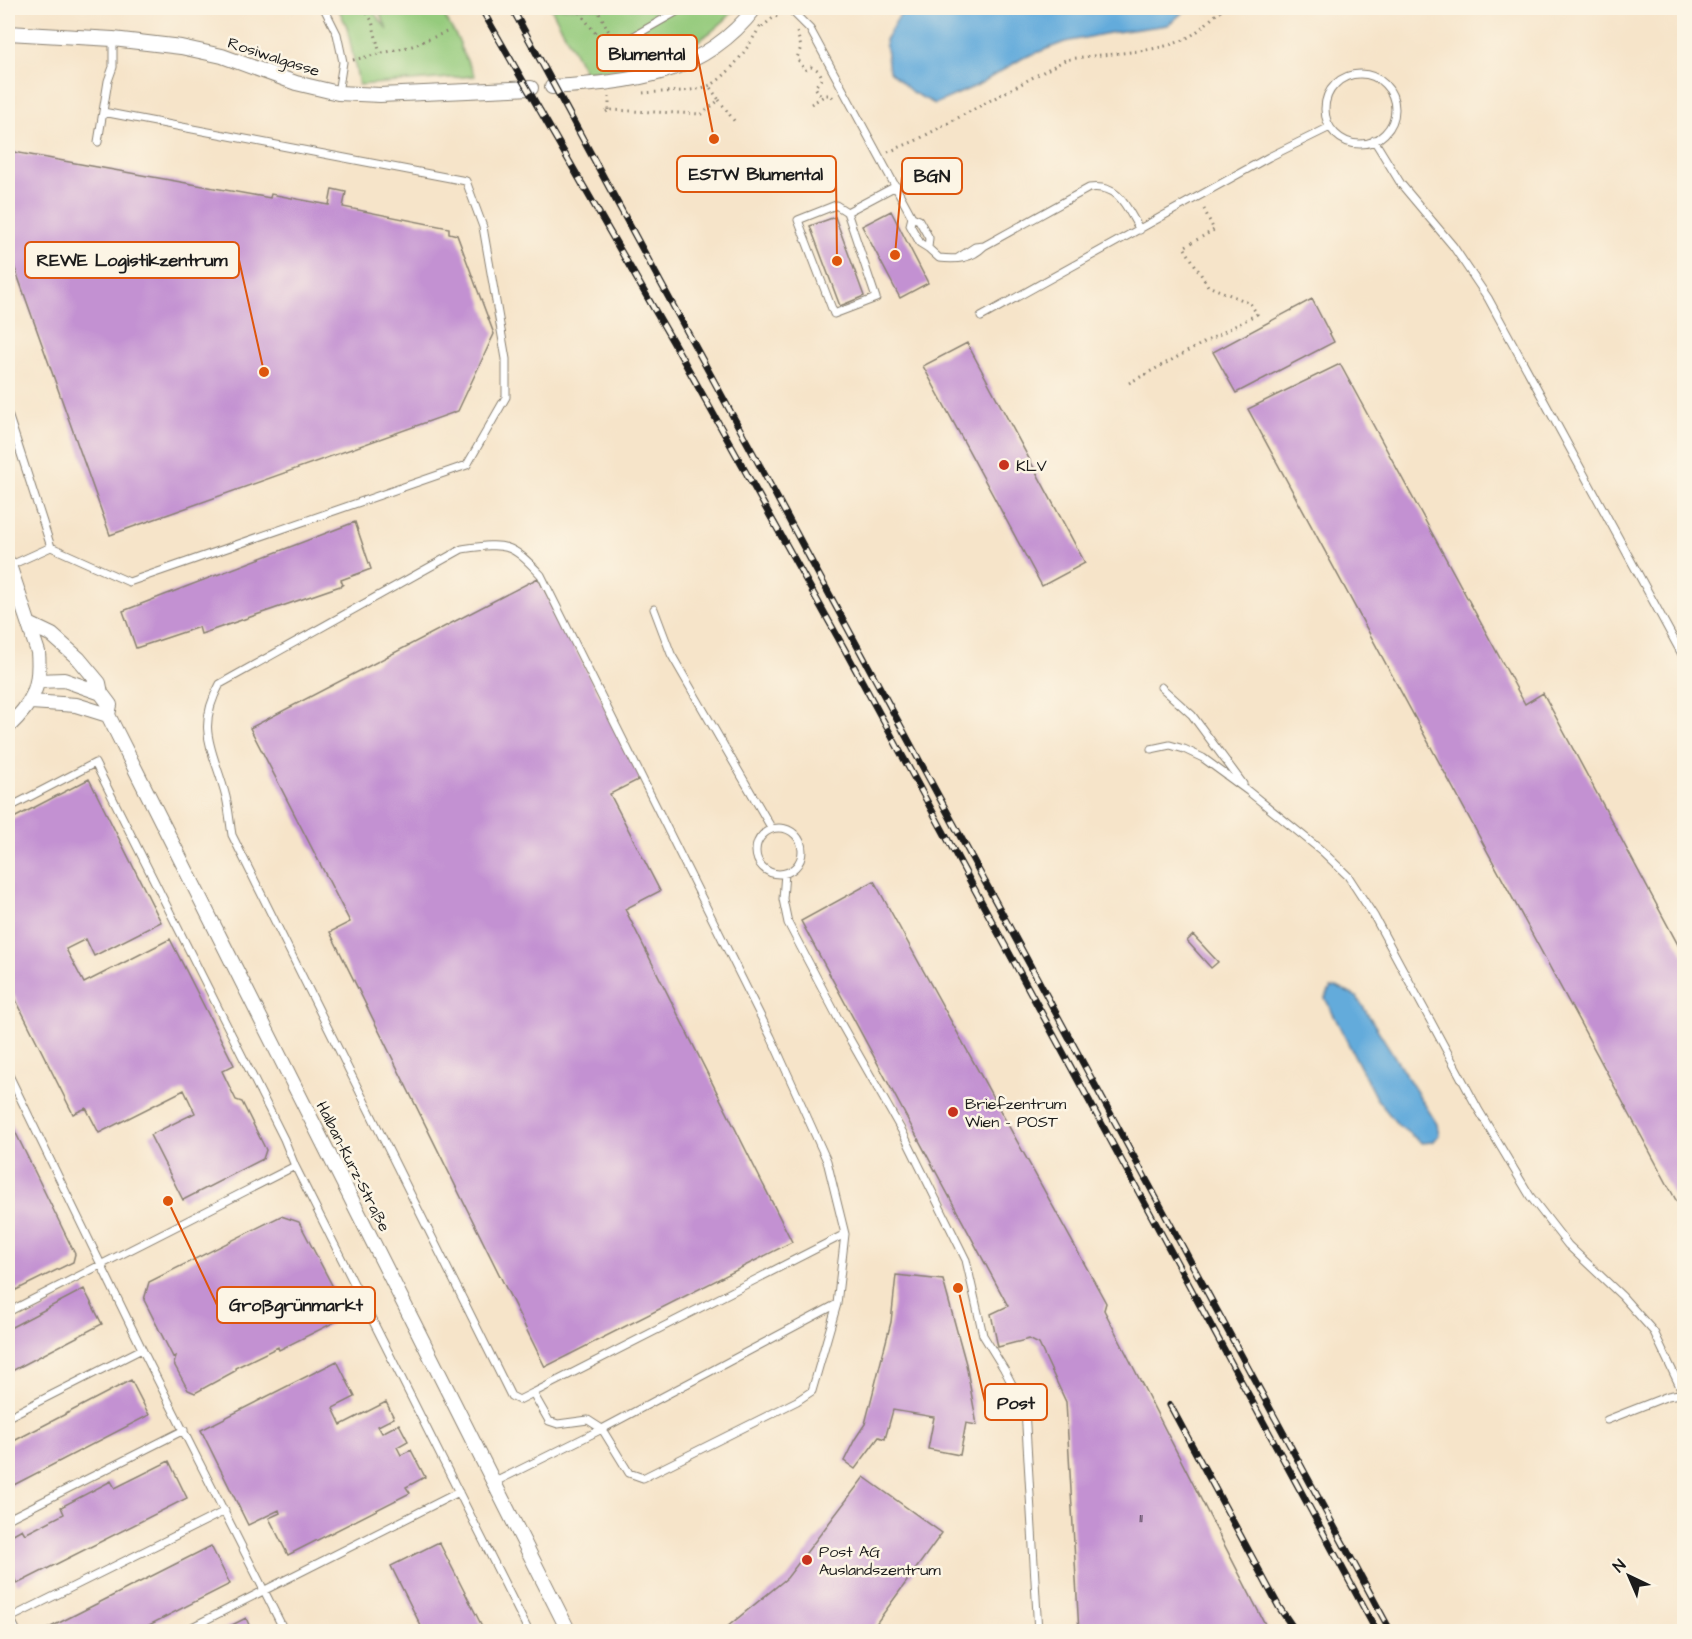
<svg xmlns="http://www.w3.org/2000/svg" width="1692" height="1639" font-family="'Architects Daughter',sans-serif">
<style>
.green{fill:#95cb7d;stroke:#58744c;stroke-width:1.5}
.water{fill:#64abdb;stroke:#40647c;stroke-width:1.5}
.building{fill:#c391d2}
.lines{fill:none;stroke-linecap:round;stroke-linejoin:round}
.service-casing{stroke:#898072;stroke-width:9}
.minor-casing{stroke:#898072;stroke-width:16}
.path{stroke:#898072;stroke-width:3;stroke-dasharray:1.5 4.5;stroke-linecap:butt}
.service{stroke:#fff;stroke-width:7}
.minor{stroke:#fff;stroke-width:14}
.rail-casing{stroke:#1c1c1c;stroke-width:7}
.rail{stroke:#fcf5e5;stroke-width:4.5;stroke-dasharray:14;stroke-linecap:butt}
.poi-dot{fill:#c8321e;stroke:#fcf5e5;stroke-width:2}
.labels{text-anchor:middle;stroke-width:5;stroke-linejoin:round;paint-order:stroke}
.number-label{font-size:14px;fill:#46394a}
.street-label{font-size:16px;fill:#1c1c1c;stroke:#fcf5e5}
.poi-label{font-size:16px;fill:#1c1c1c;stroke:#fcf5e5;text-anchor:start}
.leader{fill:none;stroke:#de560d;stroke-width:2}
.callout-dot{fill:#de560d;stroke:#fcf5e5;stroke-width:2}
.callout{fill:#fcf5e5;stroke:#de560d;stroke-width:2}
.callout-label{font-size:18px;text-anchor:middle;font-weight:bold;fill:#1c1c1c}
</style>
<rect width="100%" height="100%" fill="#fcf5e5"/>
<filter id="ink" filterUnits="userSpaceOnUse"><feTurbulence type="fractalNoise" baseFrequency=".0167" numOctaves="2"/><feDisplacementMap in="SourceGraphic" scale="12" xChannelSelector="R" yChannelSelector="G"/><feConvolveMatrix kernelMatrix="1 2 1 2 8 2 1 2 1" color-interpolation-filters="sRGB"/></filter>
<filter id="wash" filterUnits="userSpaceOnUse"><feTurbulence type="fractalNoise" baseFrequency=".008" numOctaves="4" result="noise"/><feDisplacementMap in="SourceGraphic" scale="24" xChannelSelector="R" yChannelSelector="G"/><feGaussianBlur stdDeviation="1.35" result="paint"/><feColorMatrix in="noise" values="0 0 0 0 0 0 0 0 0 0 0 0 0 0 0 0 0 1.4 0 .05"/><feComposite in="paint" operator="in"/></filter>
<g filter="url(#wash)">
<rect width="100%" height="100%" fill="#f6e4c9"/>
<path class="green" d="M338,8H370L388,30L377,8H440L460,43V47L475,76L359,85L347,27Z
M551,8H737C702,45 678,55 629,65L627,68L585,72Z"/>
<path class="water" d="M904,8H1188L1168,25L1109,33L1065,42L1023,58L976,86L935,104L913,93L889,71L885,40Z
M1337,987L1357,997L1437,1124L1439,1135L1433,1142L1422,1143L1398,1125L1376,1098L1325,998L1331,988Z"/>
<g id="blocks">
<path class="building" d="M8,151L270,198L271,194L329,205L332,189L346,192L343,207L449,228V233L457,235L494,334L458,411L110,535L8,249Z
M891,211L928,283L900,298L862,226Z
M835,217L864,296L840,306L810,226Z
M1312,299L1334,342L1236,393L1213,352Z
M967,343L1085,563L1042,586L923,366Z
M1340,364L1525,704L1543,693L1684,956V1215L1248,409Z
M355,522L371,569L341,580L343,585L201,634L199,627L136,648L123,611Z
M538,578L642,778L610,794L660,891L625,909L792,1242L545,1367L330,932L350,922L250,728Z
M89,779L161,922L94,956L86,939L66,949L84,983L170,939L234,1065L222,1071L236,1100L242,1102L266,1150L263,1159L183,1200L150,1135L195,1113L184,1090L99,1133L86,1108L73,1114L9,986L8,987V821Z
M874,881L1106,1303L1104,1310L1269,1632H1079L1066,1402L1039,1344L1029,1339L998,1347L991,1314L1008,1306L801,921Z
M1193,935L1218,962L1211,968L1187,941Z
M8,1117L75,1254L73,1262L8,1294Z
M281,1216L299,1222L345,1310L341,1319L279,1350L278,1347L235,1368V1371L195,1393L188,1390L174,1364L176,1356L173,1357L144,1300L149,1282Z
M896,1275L943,1280L966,1364L977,1425L966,1423L960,1455L928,1449L934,1417L893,1410L885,1439L879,1437L855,1469L844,1461L855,1439L865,1424L891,1322Z
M84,1289L102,1324L8,1373V1329Z
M337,1361L355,1397L333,1408L341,1425L386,1402L394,1418L378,1426L382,1433L399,1424L408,1441L397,1447L401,1455L411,1450L425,1477L406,1487L410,1493L288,1555L269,1518L280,1513L279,1510L248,1525L201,1430Z
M131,1380L149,1415L8,1488V1444Z
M169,1461L187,1498L17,1584L8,1565V1537L22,1529L25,1534L64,1514L61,1507L111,1481L115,1488Z
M864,1477L942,1533L870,1632H721L787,1578Z
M439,1542L485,1632H424L391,1566Z
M211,1546L230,1584L139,1630L140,1632H41Z
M246,1618L252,1632H218Z"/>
</g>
</g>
<g filter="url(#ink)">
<use href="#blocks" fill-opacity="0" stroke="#898072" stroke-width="1.5"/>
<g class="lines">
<g class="service-casing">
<path id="service" d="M324,8L337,34L343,62L338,93
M789,8L810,29L912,217L919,220L929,238L928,248
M627,40L683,8
M1325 109a35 35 0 1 1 70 0a35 35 0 1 1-70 0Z
M1374,140L1401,184L1453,246L1488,298L1684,658
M98,142L108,81L113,67V39
M836,205L847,212L876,298L834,314L798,220Z
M847,212L896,186
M912,217L910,225L920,243L928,248L939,258C957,260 971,259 984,246L1089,188C1120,184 1126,207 1140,230
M958,258L975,247L984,246
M981,317L1269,157L1330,127
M8,414L51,547L129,582L467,465L506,397V359L483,227L466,181L103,112
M9,566L51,547
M8,604L20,599
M654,609L671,654L772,829
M1161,687L1192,715L1243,784
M1151,749L1170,745L1184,749L1203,758L1248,791L1322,851L1348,876L1374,916L1478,1109L1530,1196L1568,1245L1622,1296L1654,1332L1684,1395
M8,808L95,763L284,1139L295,1166L529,1632
M756 851a23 23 0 1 1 46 0a23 23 0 1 1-46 0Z
M785,873L783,899L788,923L840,1022L903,1133L966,1260L983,1335L1004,1369L1025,1409L1038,1632
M8,1073L142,1349L285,1632
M8,1312L295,1166
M533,1393L519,1400L511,1396L232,835C230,823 229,810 226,797C215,752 194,731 220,684L462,549C506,543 510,542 541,575L771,1037L827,1161L845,1234
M8,1417L142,1349
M1607,1420L1668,1396L1684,1393
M495,1482L602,1429L837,1304L812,1391L797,1401L643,1478L629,1473L602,1429L588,1420L558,1424L549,1421L533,1393L845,1234L837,1304
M8,1519L184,1430
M8,1613L17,1632
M8,1619L225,1511
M182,1632L459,1492"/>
</g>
<g class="minor-casing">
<path id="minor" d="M8,33L113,39L181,47L222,56L296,83L338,93L380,95L531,88
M552,87C632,82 703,76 755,8
M8,562L38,652C41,687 33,703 8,727
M29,624L52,635L79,659L99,683L101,693L110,705L108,715L569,1632
M38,681L64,680L101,693
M31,702L76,705L108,715"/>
</g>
<path class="path" d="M364,8L372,21L380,54
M576,8L604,44L616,43
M597,8L615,44
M762,27L775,16L781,18
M797,32L801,47L797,58L805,70L811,67C817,69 820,71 822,78L815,87L821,97
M353,60L412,46L449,31
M643,93C664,91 689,93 708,86C729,78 751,43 762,23
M719,100L735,122
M811,104L826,95H831L834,100
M609,110V97
M606,112L609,110L702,114L719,100L709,86
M888,152L915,141L1065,60C1102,52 1162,55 1192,35C1204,27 1213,16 1224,8
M1129,383L1257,314L1250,303L1208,286L1184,247L1214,230L1204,209"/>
<use href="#service" class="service"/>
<use href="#minor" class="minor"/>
<g class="rail-casing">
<path id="rail" d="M481,8L676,347L845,650L1377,1632
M512,8L1391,1632
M1170,1405L1279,1607L1296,1632"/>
</g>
<use href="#rail" class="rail"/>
</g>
</g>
<g class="poi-dot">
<circle cx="1004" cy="465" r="6"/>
<circle cx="953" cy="1112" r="6"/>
<circle cx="807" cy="1560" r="6"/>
</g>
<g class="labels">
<g class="number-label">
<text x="1141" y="1522">11</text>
</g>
<g class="street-label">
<text transform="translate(274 56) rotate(18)" y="6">Rosiwalgasse</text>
<text transform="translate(354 1166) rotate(63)" y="6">Halban-Kurz-Straße</text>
</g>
<g class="poi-label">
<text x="1016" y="471">KLV</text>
<text x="965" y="1109">Briefzentrum<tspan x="965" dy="18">Wien - POST</tspan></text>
<text x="819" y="1557">Post AG<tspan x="819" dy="18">Auslandszentrum</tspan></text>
</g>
</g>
<path class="leader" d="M714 139L697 53M837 261L836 174M895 255L902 176M264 372L239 260M168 1201L217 1305M958 1288L985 1402"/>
<g class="callout-dot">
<circle cx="714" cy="139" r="6"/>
<circle cx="837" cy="261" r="6"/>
<circle cx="895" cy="255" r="6"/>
<circle cx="264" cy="372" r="6"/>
<circle cx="168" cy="1201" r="6"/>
<circle cx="958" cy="1288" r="6"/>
</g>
<g class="callout">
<rect x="597" y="35" width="100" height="36" rx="6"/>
<rect x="677" y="156" width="159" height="36" rx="6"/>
<rect x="902" y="158" width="60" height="36" rx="6"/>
<rect x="25" y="242" width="214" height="36" rx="6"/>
<rect x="217" y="1287" width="158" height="36" rx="6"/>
<rect x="985" y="1384" width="62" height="36" rx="6"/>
</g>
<g class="callout-label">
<text x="647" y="60">Blumental</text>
<text x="756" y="180">ESTW Blumental</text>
<text x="932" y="182">BGN</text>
<text x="132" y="266">REWE Logistikzentrum</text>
<text x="296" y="1311">Großgrünmarkt</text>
<text x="1016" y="1409">Post</text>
</g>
<rect width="1692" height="1639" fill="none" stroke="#fcf5e5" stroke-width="30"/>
<g transform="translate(1629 1576) rotate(316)" stroke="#fcf5e5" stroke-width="4.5" paint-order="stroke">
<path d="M0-4.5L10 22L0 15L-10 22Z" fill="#1c1c1c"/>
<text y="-9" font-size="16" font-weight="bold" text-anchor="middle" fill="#1c1c1c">N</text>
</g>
</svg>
